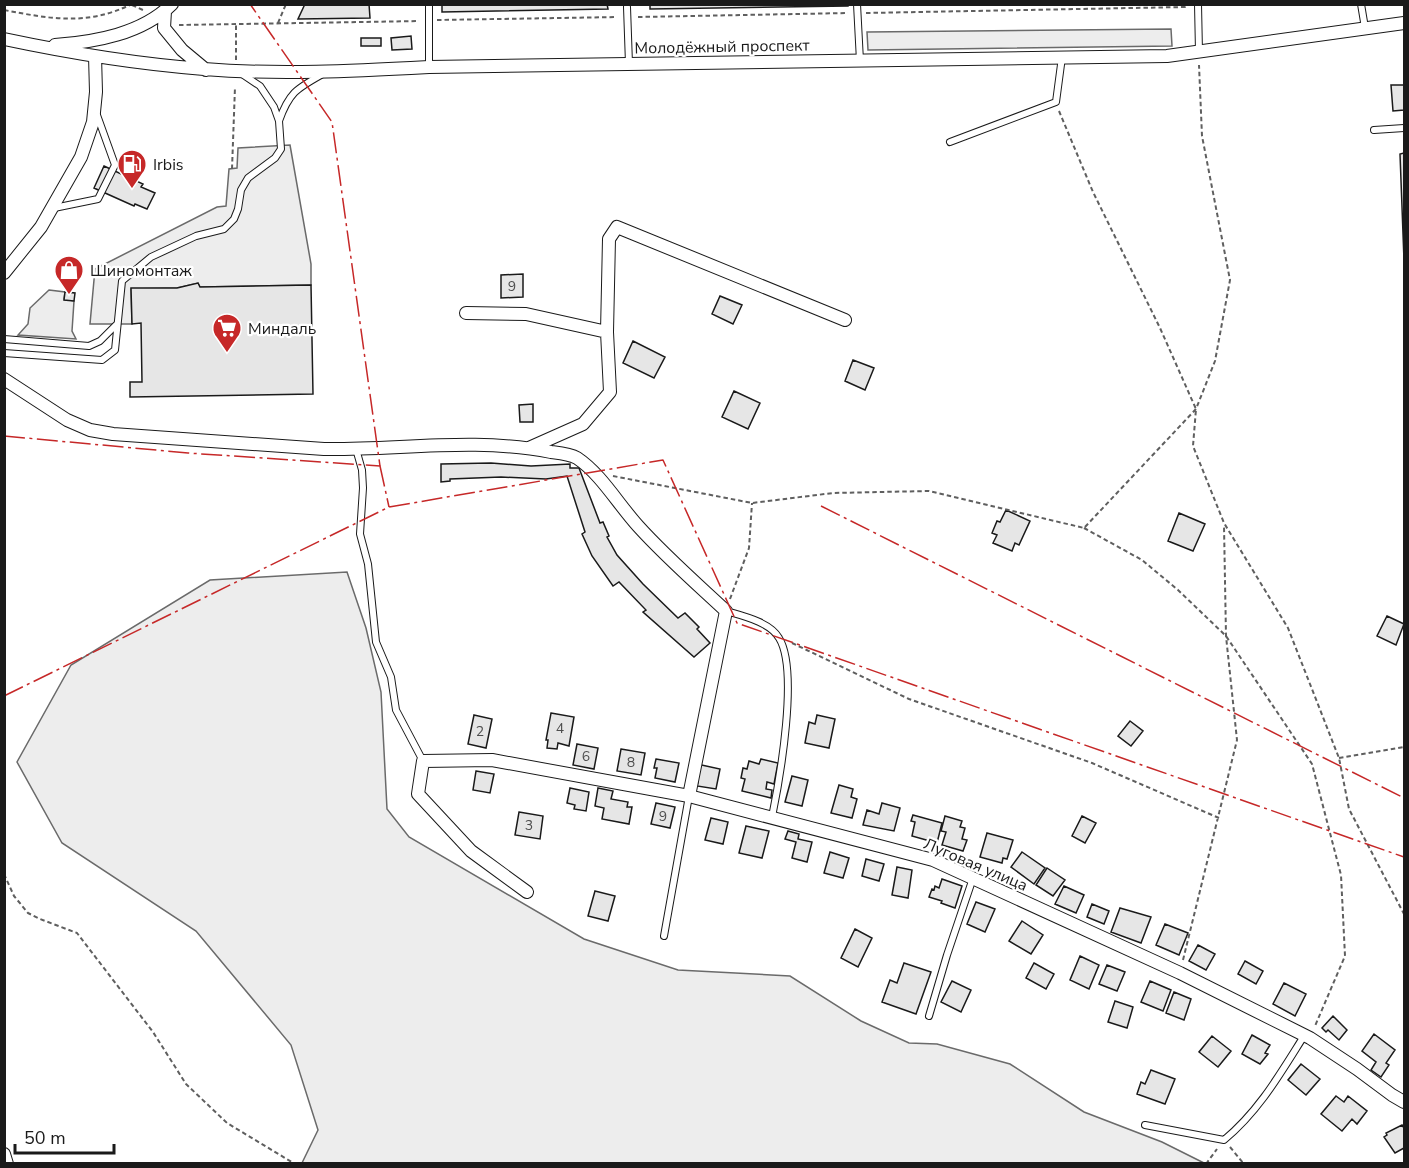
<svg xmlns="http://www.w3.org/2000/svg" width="1409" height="1168" font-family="'Nunito Sans',sans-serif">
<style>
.built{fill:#ededed;stroke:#6a6a6a;stroke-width:1.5}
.building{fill:#e6e6e6;stroke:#1a1a1a;stroke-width:1.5}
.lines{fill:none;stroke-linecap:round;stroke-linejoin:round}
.service-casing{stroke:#1a1a1a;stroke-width:8}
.minor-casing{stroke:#1a1a1a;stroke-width:14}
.path{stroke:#5f5f5f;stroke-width:2;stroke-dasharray:4.5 3;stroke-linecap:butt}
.service{stroke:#fff;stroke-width:6}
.minor{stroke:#fff;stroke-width:12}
.power{stroke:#c62828;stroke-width:1.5;stroke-dasharray:21 4.5 3 4.5;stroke-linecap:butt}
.labels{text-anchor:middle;stroke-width:4.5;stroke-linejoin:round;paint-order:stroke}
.number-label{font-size:14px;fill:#4d4d4d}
.street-label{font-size:16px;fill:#1a1a1a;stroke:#fff}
.poi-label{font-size:16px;fill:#1a1a1a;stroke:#fff;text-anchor:start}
</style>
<rect width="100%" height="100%" fill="#fff"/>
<path class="built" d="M1171,29L1172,46L868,50L867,32Z
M290,145L311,264V285L200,287L198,283L177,288L131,289L132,324H90L95,269L217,207L226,206L229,169L237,168L238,148Z
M49,290L65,292L64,299L74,301L72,331L76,339L18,335L28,324L30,308Z
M347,572L366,628L381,692L387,809L409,837L584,939L678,970L790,976L861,1021L909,1043L937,1044L1010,1064L1084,1112L1162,1142L1204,1163H302L318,1130L291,1045L196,931L62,843L17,762L71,665L210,580Z"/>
<path class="building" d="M305,4H369L370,18L298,19Z
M442,4H607L608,9L442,12Z
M650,4H848V6L650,9Z
M411,36L412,49L392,50L391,38Z
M361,38H381V46H361Z
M1391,85H1404V110L1393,111Z
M1404,153V260L1400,154Z
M104,166L143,184L141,187L155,193L147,209L135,204L134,206L94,188Z
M523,274V297L501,298V275Z
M198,283L200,287L311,285L313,394L130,397V382H142L141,323L132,324L131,288H177Z
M65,292L75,293L74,301L64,300Z
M720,296L742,305L733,324L712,314Z
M633,341L665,357L654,378L623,363Z
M853,360L874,368L865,390L845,381Z
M734,391L760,403L748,429L722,417Z
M533,404V422H520L519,405Z
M491,463L531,466L570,464V468H579L600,523L603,522L609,536L607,537L617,555L643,584L678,618L685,613L699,627L697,629L710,643L694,657L643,612L646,610L619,582L613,586L592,556L582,534L585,532L567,476L546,479L501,477L450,479V481L441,482V464Z
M1006,510L1030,521L1019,545L1015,543L1012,551L993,543L997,535L992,533L997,521L1000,522Z
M1179,513L1205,524L1193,551L1168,541Z
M1387,616L1404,624L1396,645L1377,636Z
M551,713L574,717L569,746L558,743L557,749L547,748L548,740H546Z
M474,715L492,719L486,748L468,744Z
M817,715L835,719L829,748L805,743L809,722L815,724Z
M1130,721L1143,731L1131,746L1118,736Z
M577,744L598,748L594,769L573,765Z
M621,749L645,753L641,775L617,771Z
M656,759L679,763L675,782L655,778L657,768H654Z
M761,759L778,763L774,784L767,782L766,789L772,790L771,798L742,791L745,779L741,778L743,768L747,769L749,761L759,764Z
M697,764L720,769L716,789L697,786L698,782L694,781Z
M476,771L494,774L490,793L473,790Z
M792,776L808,780L802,806L785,802Z
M839,785L853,789L851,797L857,799L852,818L831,813Z
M570,788L589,792L586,811L574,809L575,805L567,803Z
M598,788L613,791L611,799L628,802L627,807H632L629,824L602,819L604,808L595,806Z
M656,803L675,807L670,828L651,824Z
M882,803L900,808L894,831L863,825L867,810L879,814Z
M519,812L543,816L540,839L515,835Z
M913,815L942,823L937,843L912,836L915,822L911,821Z
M945,816L962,821L960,827L965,828L962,839L967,840L963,851L942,845L946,832L941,831Z
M1082,816L1096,823L1085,843L1072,836Z
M711,818L728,822L723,844L705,840Z
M746,826L769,831L762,858L739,853Z
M788,831L799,834L798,839L812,842L807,862L792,858L796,842L785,839Z
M987,833L1013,840L1007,859L1003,858L1002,863L980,857Z
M830,852L849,858L843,878L824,873Z
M1022,852L1045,868L1034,884L1011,867Z
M866,859L884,864L879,881L862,876Z
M897,867L912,870L908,898L892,895Z
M1047,868L1065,880L1053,896L1036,885Z
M942,879L962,886L955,908L941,903L942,901L929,897L932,889L934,890L935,886L939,888Z
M1064,886L1084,895L1076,913L1055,904Z
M595,891L615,896L608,921L588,916Z
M976,902L995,909L985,932L967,924Z
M1092,904L1109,911L1104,924L1087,917Z
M1120,908L1151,917L1141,943L1111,932Z
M1022,921L1043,935L1031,954L1009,941Z
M1165,924L1188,933L1179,955L1156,945Z
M855,929L872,938L858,967L841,958Z
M1198,945L1215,954L1206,970L1189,961Z
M1080,956L1099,965L1089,989L1070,980Z
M1245,961L1263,971L1256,984L1238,974Z
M904,963L931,972L916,1014L882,1002L890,980L897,983Z
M1034,963L1054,974L1046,989L1026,978Z
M1107,965L1125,972L1117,991L1099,984Z
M952,981L971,990L961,1012L941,1002Z
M1150,981L1171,990L1163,1011L1141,1002Z
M1284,983L1306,994L1295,1016L1273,1004Z
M1174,992L1191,999L1184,1020L1166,1013Z
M1115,1001L1133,1007L1127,1028L1108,1022Z
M1333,1016L1347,1030L1339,1040L1328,1030L1326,1032L1322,1028Z
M1374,1034L1395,1050L1386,1063L1389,1065L1381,1077L1371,1070L1376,1062L1362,1051Z
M1252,1035L1270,1045L1265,1053L1268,1054L1260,1064L1242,1054Z
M1212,1036L1231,1051L1218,1067L1199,1052Z
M1301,1064L1320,1079L1306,1095L1288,1080Z
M1151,1070L1175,1079L1165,1104L1137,1094L1141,1082L1145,1084Z
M1336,1096L1344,1102L1348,1096L1367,1111L1357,1124L1352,1119L1342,1131L1321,1114Z
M1402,1125L1404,1128V1148L1395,1153L1384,1137L1387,1135L1386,1133Z"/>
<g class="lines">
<g class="service-casing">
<path id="service" d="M429,4V67
M857,4L860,61
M1198,4L1199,52
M1361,4L1365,28
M627,7L629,64
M279,121C289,93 296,89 321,75
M1374,130L1404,128
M950,142L1056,102L1062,57
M54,208L98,199L115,165L97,115
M4,339L89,346L100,341L116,325
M4,353L102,360L115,350L122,281L151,257L196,236L224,229L234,219L238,209L241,190L248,178L275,158L281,149L279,121L274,107L260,86L242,74
M356,449L362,470L363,488L360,534L368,564L376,642L391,677L396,710L423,761
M726,611C743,616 770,622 779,638C799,670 780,778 772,817
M664,936L689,796
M929,1016L947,955L973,878
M1145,1125L1224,1140C1259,1111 1280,1074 1304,1036"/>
</g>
<g class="minor-casing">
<path id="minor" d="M165,11L164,28L182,50L206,70
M4,39C70,53 137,64 204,69C279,75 354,71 429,67L1167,56L1404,23
M55,45C95,42 142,34 172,4
M4,273L41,227L81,157L93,122L96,92L95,56
M466,313L526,314L607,332
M4,379L67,420L90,430L113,434L324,449C400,450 475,437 551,452C559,453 570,454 577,458C601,474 618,504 638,526C665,556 696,583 726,611L689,796
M529,448L583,424L610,392L607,332L609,239L617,227L845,320
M527,892L471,851L418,794L423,761L492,760L689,796L933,860L1180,973L1310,1038L1357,1069L1392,1095L1404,1102
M4,1154L7,1164"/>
</g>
<path class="path" d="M132,5L143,10
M4,10C51,19 87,26 132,4
M866,13L1185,7L1184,4
M638,17L848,13
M437,20L617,17
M278,23L286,4
M179,25L419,21
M236,60V24
M1059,111L1093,192L1160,328L1196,409L1193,446L1224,523L1288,628L1339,758L1349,809L1404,914
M232,169L235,87
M613,476L752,503L833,493L929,491L1084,528L1196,409L1215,361L1230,280L1202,136L1199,65
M1084,528L1142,560L1178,590L1226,636L1312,764L1341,875L1345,956L1315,1026
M730,599L749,548L752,503
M792,643L909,699L1092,763L1219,818
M1339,758L1404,747
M4,874L14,896L28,913L40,919L77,933L153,1032L186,1084L227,1123L295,1164
M1183,960L1237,740L1226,636L1224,526
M1230,1147L1244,1164
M1206,1164L1217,1149"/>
<use href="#service" class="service"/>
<use href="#minor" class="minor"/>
<path class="power" d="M4,436L188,453L380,466L332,122L250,4
M380,466L389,507
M821,506L1404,798
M4,696L389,507L663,460L737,623L1404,857"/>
</g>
<defs>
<g id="fuel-pin" transform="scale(1.5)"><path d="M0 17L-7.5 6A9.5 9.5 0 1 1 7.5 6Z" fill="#c62828" stroke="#fff"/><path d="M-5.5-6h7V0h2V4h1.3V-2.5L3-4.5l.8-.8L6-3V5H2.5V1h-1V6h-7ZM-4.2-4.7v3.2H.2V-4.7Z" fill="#fff"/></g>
<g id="shop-pin" transform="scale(1.5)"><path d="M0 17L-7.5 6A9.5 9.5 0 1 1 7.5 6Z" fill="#c62828" stroke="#fff"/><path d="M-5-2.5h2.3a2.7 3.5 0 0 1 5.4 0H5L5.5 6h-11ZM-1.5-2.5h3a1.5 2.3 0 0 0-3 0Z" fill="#fff"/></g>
<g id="supermarket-pin" transform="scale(1.5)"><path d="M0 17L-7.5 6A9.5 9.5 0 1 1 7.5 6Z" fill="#c62828" stroke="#fff"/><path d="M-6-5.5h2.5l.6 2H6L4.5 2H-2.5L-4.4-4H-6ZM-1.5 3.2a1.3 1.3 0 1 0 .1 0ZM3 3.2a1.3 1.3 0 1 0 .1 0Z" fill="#fff"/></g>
</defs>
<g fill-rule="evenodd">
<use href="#fuel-pin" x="132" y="164"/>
<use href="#shop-pin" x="69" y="270"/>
<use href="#supermarket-pin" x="227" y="328"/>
</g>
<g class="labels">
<g class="number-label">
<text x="512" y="291">9</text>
<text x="560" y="733">4</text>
<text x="480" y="736">2</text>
<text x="586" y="761">6</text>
<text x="631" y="767">8</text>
<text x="663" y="821">9</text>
<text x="529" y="830">3</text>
</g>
<g class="street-label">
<text transform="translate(722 46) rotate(-1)" y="6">Молодёжный проспект</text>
<text transform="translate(976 864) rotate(23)" y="6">Луговая улица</text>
</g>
<g class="poi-label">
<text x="153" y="170">Irbis</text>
<text x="90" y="276">Шиномонтаж</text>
<text x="248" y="334">Миндаль</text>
</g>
</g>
<rect width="1409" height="1168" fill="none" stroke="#1a1a1a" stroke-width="12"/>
<path d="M15 1144v9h99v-9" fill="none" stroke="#1a1a1a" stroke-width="3"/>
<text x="24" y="1144" font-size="18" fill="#1a1a1a" stroke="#ffffff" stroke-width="4.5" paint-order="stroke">50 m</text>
</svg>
